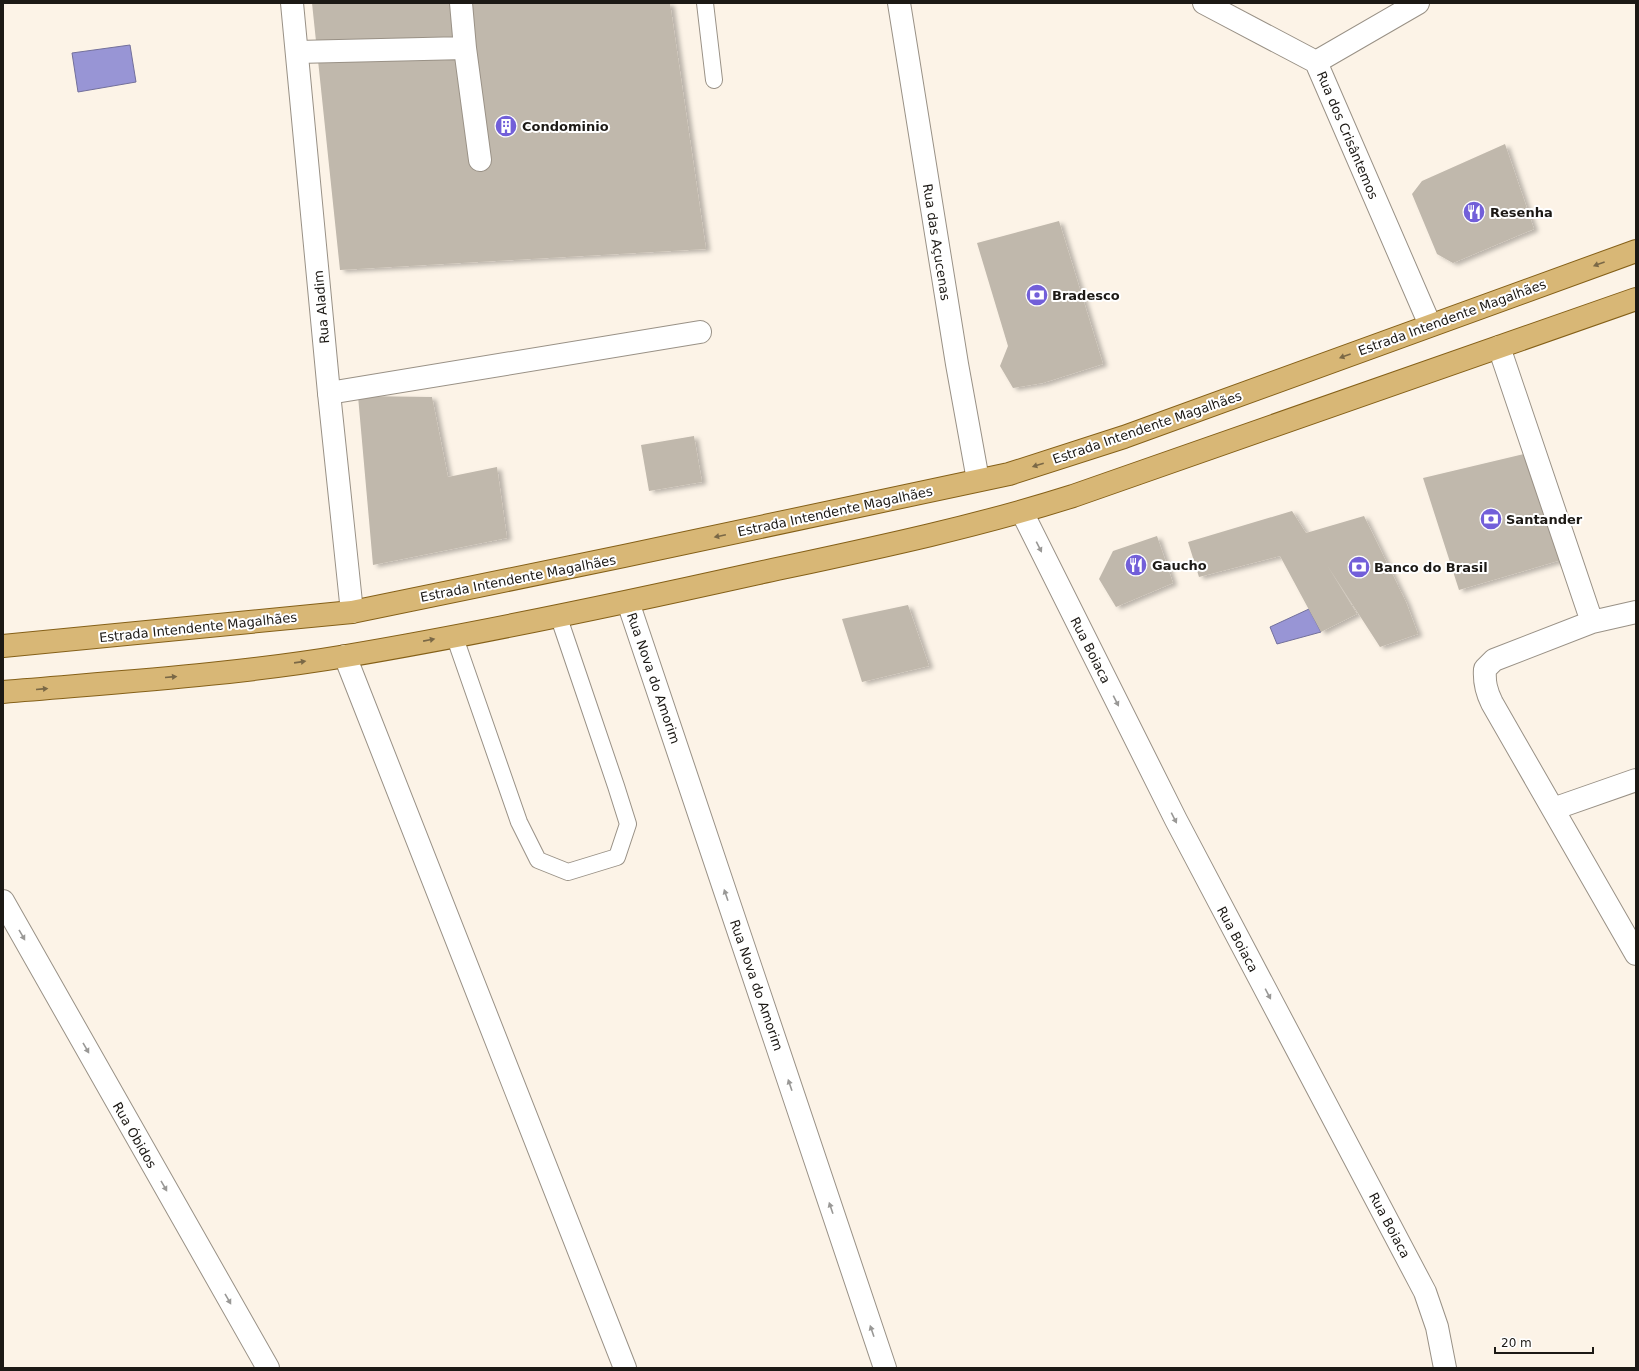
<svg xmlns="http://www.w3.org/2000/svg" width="1639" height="1371" font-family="'DejaVu Sans',sans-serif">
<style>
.water{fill:#9895d5;stroke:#73709b}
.building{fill:#c0b8ac;filter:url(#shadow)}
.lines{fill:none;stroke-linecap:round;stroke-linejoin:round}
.service-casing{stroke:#999186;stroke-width:18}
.minor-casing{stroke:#999186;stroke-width:24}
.tertiary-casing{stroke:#999186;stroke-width:24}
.primary-casing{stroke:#856018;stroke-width:24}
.service{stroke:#fff;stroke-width:16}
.minor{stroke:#fff;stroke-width:22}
.tertiary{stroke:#fff;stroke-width:22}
.primary{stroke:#d8b776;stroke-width:22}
.oneway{fill:#7a6846}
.oneway2{fill:#999896}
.labels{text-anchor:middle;stroke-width:4;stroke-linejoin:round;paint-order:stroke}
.poi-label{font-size:13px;font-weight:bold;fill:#1c1915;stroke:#fff;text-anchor:start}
.street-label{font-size:13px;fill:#1c1915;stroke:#fff}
</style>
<defs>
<filter id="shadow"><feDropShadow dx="4.5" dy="2.5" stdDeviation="2" flood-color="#0004"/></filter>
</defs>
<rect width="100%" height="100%" fill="#fcf3e7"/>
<path class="water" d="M130,45L136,82L78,92L72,53Z
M1309,609L1321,632L1277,644L1270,627Z"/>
<path class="building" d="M312,3H670L706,249L340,270Z
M1505,144L1534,229L1453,263L1437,254L1412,194L1422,181Z
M1059,221L1103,364L1043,383L1013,388L1000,366L1008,346L977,243Z
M358,396L432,397L448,477L497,467L507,538L373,565Z
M694,436L702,482L649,491L641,445Z
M1524,454L1561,560L1459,590L1423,478Z
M1292,511L1306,533L1364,516L1406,602L1418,634L1380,647L1327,565L1357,614L1321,632L1280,556L1199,577L1188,542Z
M1157,536L1173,583L1116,607L1099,579L1113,551Z
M908,605L929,666L862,682L842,619Z"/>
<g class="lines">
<g class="service-casing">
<path id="service" d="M705,3L714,80
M454,635L519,822L538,860L568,872L617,857L628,824L616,786L558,615"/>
</g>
<g class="minor-casing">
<path id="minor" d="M461,3L465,48L480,160
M899,3L957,364L978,480
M1204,3L1316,62L1430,325
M297,52L465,48
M1316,62L1418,3
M1499,347L1592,622
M329,393L700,332
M1022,512L1176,820L1425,1292L1437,1327L1445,1368
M628,602L885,1368
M1636,612L1592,622L1494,660L1485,669C1484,682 1486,691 1492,703L1636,954
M345,656L625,1368
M1553,809L1636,780
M3,901L268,1368"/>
</g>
<g class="tertiary-casing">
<path id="tertiary" d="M292,3L329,393L352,612"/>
</g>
<g class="primary-casing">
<path id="primary" d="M3,646L352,612L624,556L1009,474L1124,437L1636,251
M3,692C117,682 233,675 346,656C483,633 619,604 754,574C861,551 969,529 1073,496L1636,299"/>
</g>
<use href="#service" class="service"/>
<use href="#minor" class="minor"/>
<use href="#tertiary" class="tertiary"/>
<use href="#primary" class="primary"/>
</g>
<defs><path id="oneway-solid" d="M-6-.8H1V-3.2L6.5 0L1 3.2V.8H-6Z"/></defs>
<g class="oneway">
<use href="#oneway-solid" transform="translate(1599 264) rotate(160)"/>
<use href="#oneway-solid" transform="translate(1345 356) rotate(160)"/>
<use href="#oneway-solid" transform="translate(1038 465) rotate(163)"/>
<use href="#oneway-solid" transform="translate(720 536) rotate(168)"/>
<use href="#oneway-solid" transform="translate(429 640) rotate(-11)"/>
<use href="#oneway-solid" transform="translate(300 662) rotate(-8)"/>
<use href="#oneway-solid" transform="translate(171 677) rotate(-5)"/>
<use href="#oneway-solid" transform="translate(42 689) rotate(-5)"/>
</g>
<g class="oneway2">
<use href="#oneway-solid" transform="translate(1039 547) rotate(63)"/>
<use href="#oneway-solid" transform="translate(1116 701) rotate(63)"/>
<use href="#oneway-solid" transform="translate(1174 818) rotate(63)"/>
<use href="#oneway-solid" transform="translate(726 895) rotate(-109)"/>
<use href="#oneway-solid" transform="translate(22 935) rotate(60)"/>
<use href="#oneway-solid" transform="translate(1268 994) rotate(62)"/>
<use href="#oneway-solid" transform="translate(86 1048) rotate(60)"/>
<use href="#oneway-solid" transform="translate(790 1085) rotate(-109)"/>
<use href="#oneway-solid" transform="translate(164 1186) rotate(60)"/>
<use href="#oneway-solid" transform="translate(831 1208) rotate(-109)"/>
<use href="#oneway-solid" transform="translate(228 1299) rotate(60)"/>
<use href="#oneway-solid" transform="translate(872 1331) rotate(-109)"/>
</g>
<defs>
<g id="building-disc" transform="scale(1.15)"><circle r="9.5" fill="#725fd9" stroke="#fff"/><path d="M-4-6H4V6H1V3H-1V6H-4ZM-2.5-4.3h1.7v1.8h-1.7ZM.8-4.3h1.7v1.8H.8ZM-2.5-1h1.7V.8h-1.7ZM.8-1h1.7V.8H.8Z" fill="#fff"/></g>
<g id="restaurant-disc" transform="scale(1.15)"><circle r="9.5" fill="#725fd9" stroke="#fff"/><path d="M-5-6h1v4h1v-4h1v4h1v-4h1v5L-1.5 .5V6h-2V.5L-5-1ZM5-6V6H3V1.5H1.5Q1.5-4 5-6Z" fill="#fff"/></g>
<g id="bank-disc" transform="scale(1.15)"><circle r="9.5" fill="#725fd9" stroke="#fff"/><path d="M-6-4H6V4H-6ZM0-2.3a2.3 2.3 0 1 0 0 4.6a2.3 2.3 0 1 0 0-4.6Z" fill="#fff"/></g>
</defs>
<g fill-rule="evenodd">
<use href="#building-disc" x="506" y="126"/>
<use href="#restaurant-disc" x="1474" y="212"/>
<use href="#bank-disc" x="1037" y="295"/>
<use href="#bank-disc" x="1491" y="519"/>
<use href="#restaurant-disc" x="1136" y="565"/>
<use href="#bank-disc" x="1359" y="567"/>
</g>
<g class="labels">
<g class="poi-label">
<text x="522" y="131">Condominio</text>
<text x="1490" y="217">Resenha</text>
<text x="1052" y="300">Bradesco</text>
<text x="1506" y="524">Santander</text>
<text x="1152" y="570">Gaucho</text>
<text x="1374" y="572">Banco do Brasil</text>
</g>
<g class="street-label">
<text transform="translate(1348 135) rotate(67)" y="5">Rua dos Crisântemos</text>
<text transform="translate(937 242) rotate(81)" y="5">Rua das Açucenas</text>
<text transform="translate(321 307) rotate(-95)" y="5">Rua Aladim</text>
<text transform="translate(1452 317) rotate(-20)" y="5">Estrada Intendente Magalhães</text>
<text transform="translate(1147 427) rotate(-19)" y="5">Estrada Intendente Magalhães</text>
<text transform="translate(835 511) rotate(-12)" y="5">Estrada Intendente Magalhães</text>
<text transform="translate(518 578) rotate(-11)" y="5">Estrada Intendente Magalhães</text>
<text transform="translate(198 627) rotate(-6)" y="5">Estrada Intendente Magalhães</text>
<text transform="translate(1091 650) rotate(63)" y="5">Rua Boiaca</text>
<text transform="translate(654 678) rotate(71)" y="5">Rua Nova do Amorim</text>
<text transform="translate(1238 939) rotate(62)" y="5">Rua Boiaca</text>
<text transform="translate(757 985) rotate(71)" y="5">Rua Nova do Amorim</text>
<text transform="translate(135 1135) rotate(60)" y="5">Rua Óbidos</text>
<text transform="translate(1390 1225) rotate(62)" y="5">Rua Boiaca</text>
</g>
</g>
<rect width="1639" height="1371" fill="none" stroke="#1c1915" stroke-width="8"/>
<path d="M1495 1347v6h98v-6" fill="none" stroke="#1c1915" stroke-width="2"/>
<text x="1501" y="1347" font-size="12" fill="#1c1915" stroke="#ffffff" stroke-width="3" paint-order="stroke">20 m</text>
</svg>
